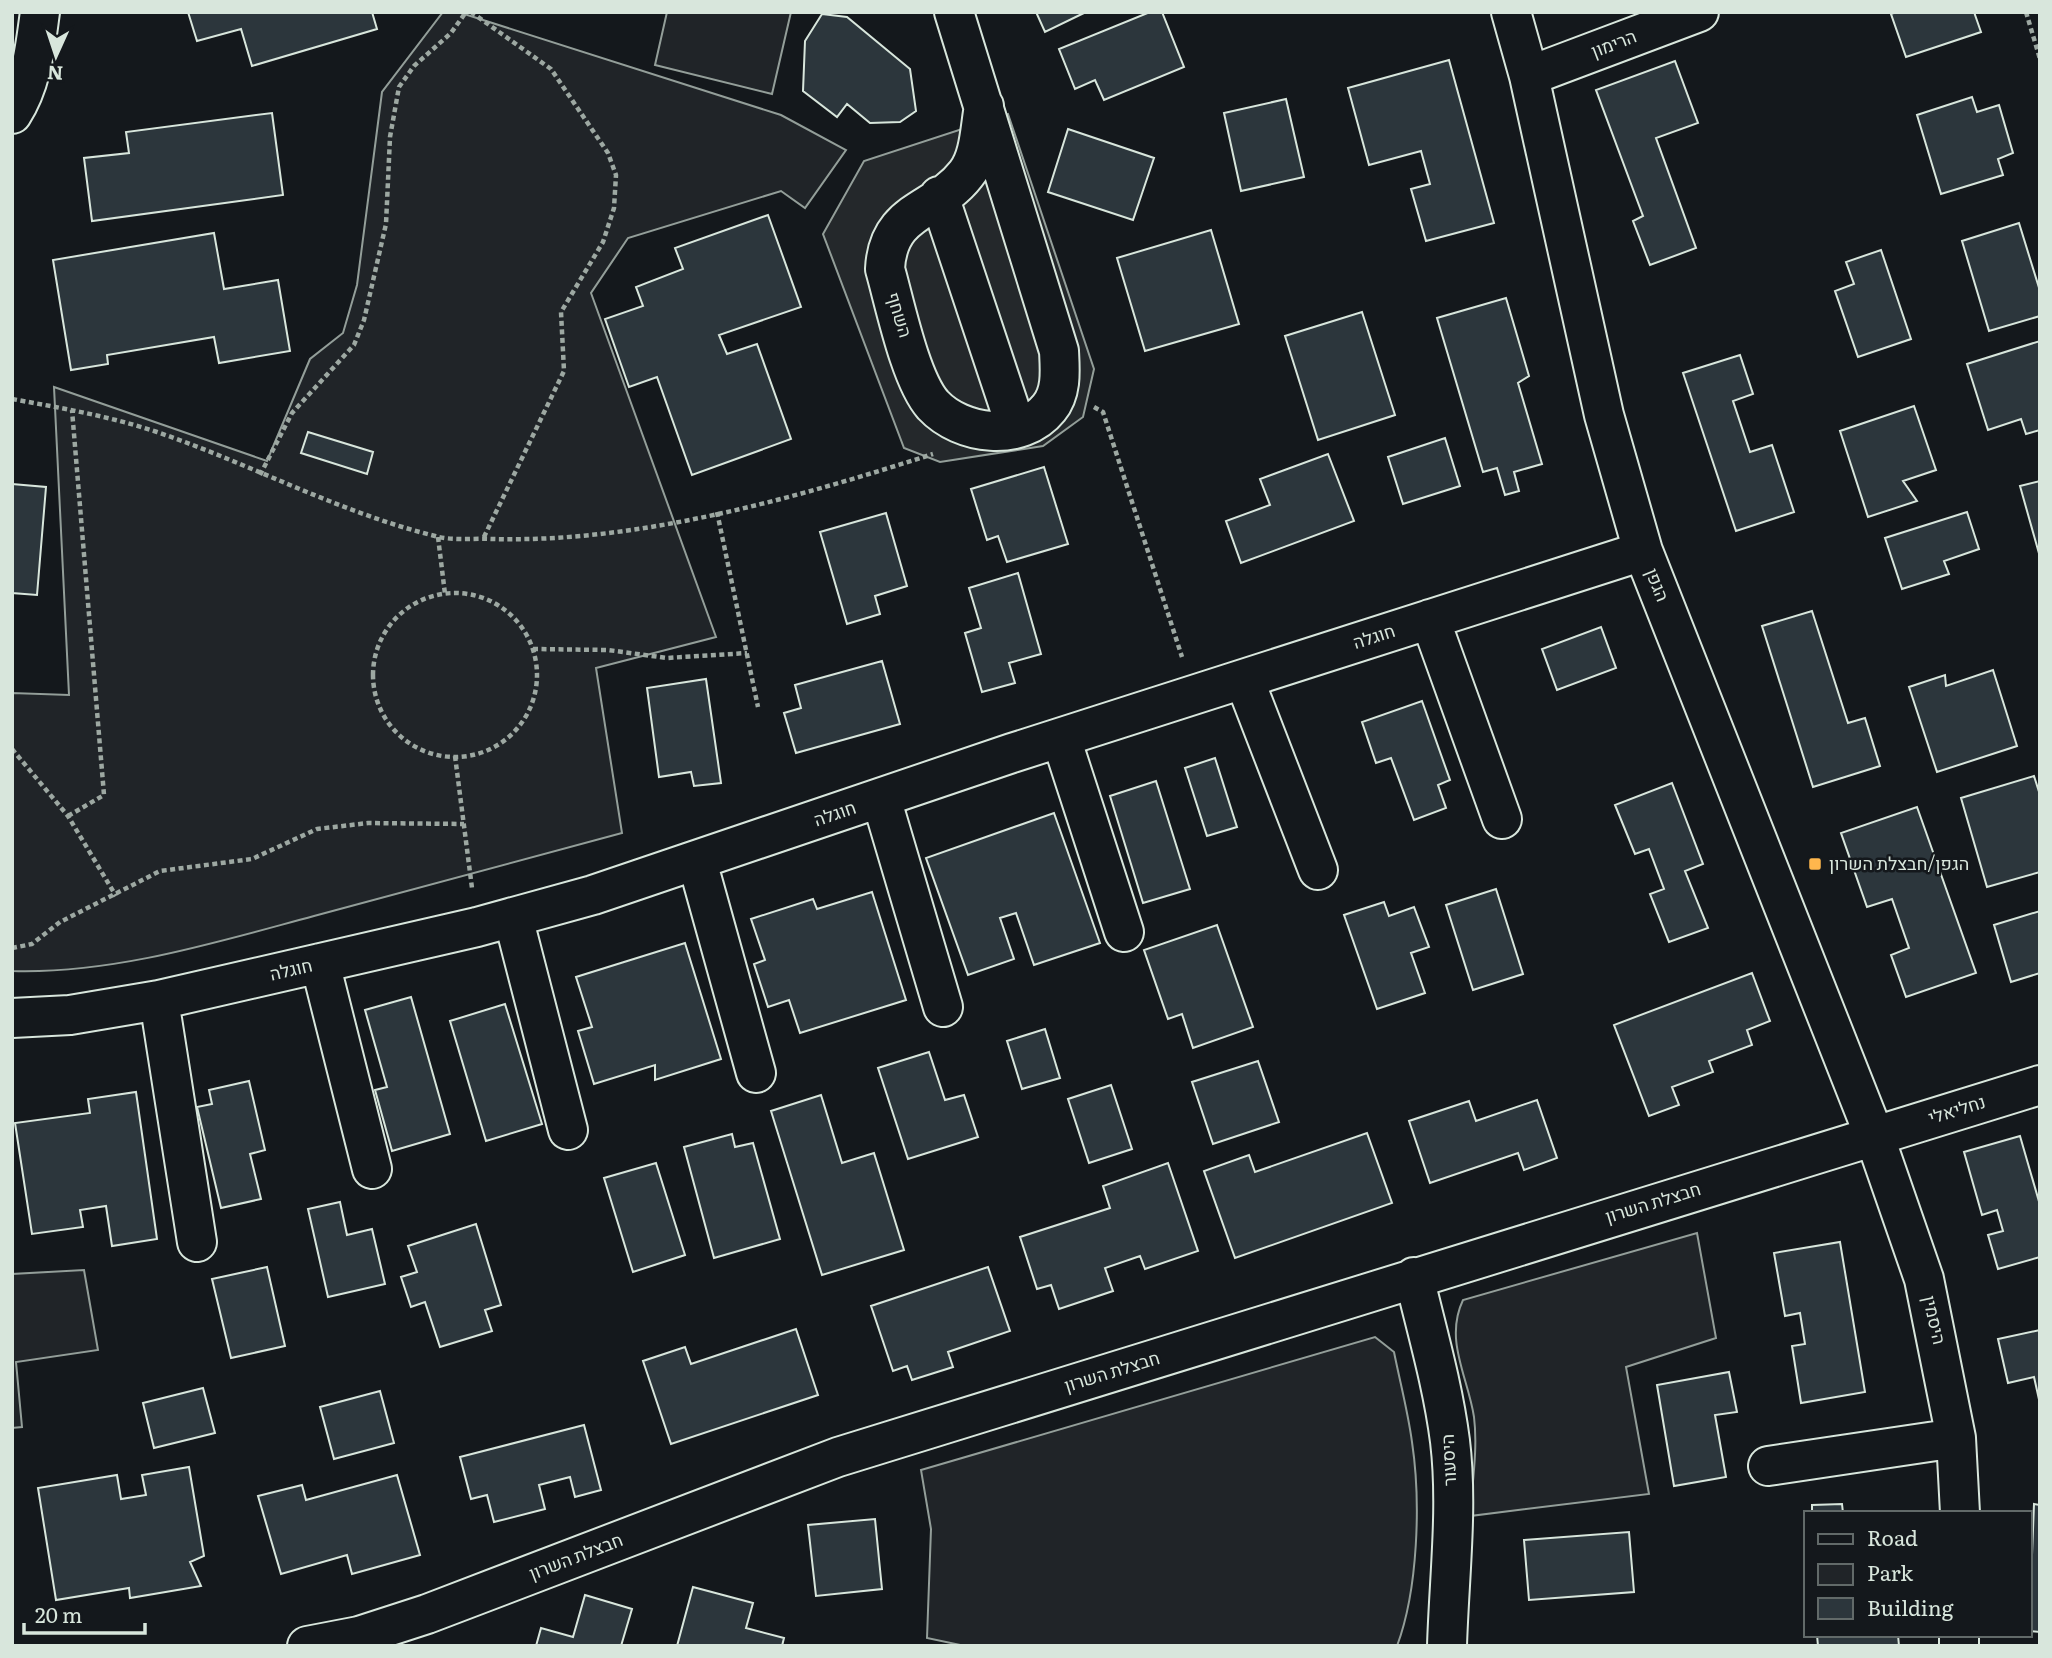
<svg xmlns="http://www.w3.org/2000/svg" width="2052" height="1658" font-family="Literata,Heebo,serif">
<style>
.green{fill:#202428;stroke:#939e99;stroke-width:2}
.parking{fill:#24282b;stroke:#939e99;stroke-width:2}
.building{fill:#2c363c;stroke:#d8e6dc;stroke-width:2}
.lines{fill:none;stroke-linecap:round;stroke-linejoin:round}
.minor-casing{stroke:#d8e6dc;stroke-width:42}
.path{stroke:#9da8a2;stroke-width:4.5;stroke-dasharray:5 3.5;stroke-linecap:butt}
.minor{stroke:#14181c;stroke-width:38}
.poi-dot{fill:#ffb74d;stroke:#14181c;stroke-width:2.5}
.labels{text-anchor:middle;stroke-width:5;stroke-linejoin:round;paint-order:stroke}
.street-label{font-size:18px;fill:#d8e6dc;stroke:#14181c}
.poi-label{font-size:18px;fill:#d8e6dc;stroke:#14181c;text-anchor:start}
</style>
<rect width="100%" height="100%" fill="#14181c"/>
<path class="green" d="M443,12H458L781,115L846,150L805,208L781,191L628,238L591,293L716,637L596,668L622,833C520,860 417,888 314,916C217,942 114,974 12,971V693L69,695L54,387L267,461L310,359L343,333L357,285L382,92Z
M667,12H791L772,94L655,65Z
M1697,1233L1716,1338L1626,1367L1649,1494L1470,1516C1472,1484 1478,1449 1474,1417C1468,1377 1444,1340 1463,1300Z
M84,1270L98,1350L16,1362L22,1427L12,1428V1274Z
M1375,1337L1394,1352C1400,1382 1408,1412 1412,1442C1421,1502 1418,1590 1397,1646H965L927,1638L931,1529L921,1470Z"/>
<path class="parking" d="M1008,114L1094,369L1083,417L1043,446L940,462L904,448L823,234L864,161Z"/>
<path class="building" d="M188,12H372L377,29L252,66L241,29L197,41Z
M1036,12H1086L1045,32Z
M1150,12H1162L1184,67L1104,100L1095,80L1075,89L1059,49Z
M1896,12H1974L1981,32L1906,57L1891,14Z
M822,14L847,17L910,69L916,111L900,122L870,123L847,104L837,117L803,91L805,41Z
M1449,60L1494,223L1426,241L1411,189L1430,184L1421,151L1369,165L1348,88Z
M1675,61L1698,123L1656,138L1696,248L1650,265L1633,221L1643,216L1596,90Z
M1972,97L1977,112L1999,105L2013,153L1998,159L2003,175L1941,194L1917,115Z
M1286,99L1304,177L1241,191L1224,113Z
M272,113L283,195L92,221L84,158L129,153L126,132Z
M1068,129L1154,158L1133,220L1048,192Z
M768,215L801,307L719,335L727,354L757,344L791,439L692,475L657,377L629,387L605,319L643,306L636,287L683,269L675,248Z
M2019,223L2040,291V316L1989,331L1962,241Z
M1211,230L1239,324L1145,351L1117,258Z
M214,233L224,289L278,280L290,351L219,363L214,337L107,355L108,364L71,370L53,260Z
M1881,250L1911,339L1858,357L1835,291L1854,284L1846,262Z
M1506,298L1529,376L1518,383L1542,464L1514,472L1519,491L1505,495L1497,468L1483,472L1437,318Z
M1362,312L1395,415L1318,440L1285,336Z
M2040,341V430L2026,434L2021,419L1988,430L1967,364Z
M1740,355L1753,394L1733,401L1750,452L1772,445L1794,512L1736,531L1683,373Z
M1914,406L1936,470L1903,481L1917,501L1868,517L1840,431Z
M308,432L373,452L367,474L301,453Z
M1445,438L1460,486L1403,504L1388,457Z
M1328,454L1354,521L1241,563L1226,521L1270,505L1260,479Z
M1044,467L1068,544L1007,562L998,536L987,540L971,489Z
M2040,481V557L2020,486Z
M12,484L46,487L37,595L12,593Z
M1967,512L1979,549L1944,561L1949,574L1902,589L1885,538Z
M886,513L907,586L875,596L880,614L847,624L820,532Z
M1018,573L1041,654L1009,663L1015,683L982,692L965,633L981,628L969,588Z
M1812,611L1848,723L1865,718L1880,766L1813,787L1762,626Z
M1601,627L1616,668L1557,690L1542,649Z
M882,661L900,724L796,753L784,713L801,708L795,685Z
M1993,670L2017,746L1937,772L1909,687L1945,675L1946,686Z
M706,679L721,783L694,786L691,772L659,777L647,688Z
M1422,701L1450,780L1438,785L1446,808L1414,820L1391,758L1376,763L1362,722Z
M1215,758L1237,827L1207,836L1185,768Z
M2034,776L2040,795V872L1987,887L1961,798Z
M1156,781L1190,889L1143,903L1110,796Z
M1672,783L1703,864L1685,871L1708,928L1669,942L1650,894L1664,889L1649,849L1635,854L1615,805Z
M1917,807L1976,973L1906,997L1891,955L1909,948L1892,899L1867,907L1841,833Z
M1054,813L1100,943L1034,965L1016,913L1000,918L1014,959L968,975L926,858Z
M1496,889L1523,974L1473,990L1446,905Z
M872,892L906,1000L800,1033L789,1000L768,1007L754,964L765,960L751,919L813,899L817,909Z
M1384,902L1389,916L1414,907L1429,947L1411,953L1425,993L1377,1009L1344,915Z
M2040,911V973L2011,982L1994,925Z
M1217,925L1253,1027L1193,1048L1182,1014L1168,1019L1144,950Z
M685,943L721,1059L655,1080V1065L594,1084L578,1031L592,1027L576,977Z
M1752,973L1770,1021L1747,1030L1752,1045L1709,1061L1713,1072L1672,1087L1679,1105L1649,1116L1614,1025Z
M411,997L450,1134L392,1151L375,1090L387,1087L365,1010Z
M505,1004L542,1124L486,1141L450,1021Z
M1045,1029L1060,1078L1022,1089L1007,1041Z
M929,1052L945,1100L964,1095L978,1137L908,1159L878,1068Z
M1258,1061L1279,1122L1213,1144L1192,1082Z
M249,1081L265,1150L250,1154L261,1199L221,1208L197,1107L212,1104L209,1090Z
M1111,1085L1132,1149L1089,1163L1068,1099Z
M136,1092L157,1239L112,1246L106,1206L80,1210L83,1227L32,1234L15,1123L90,1113L88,1099Z
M821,1095L842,1163L874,1153L904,1250L822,1275L771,1111Z
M1537,1100L1557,1158L1524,1170L1518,1153L1430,1183L1409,1121L1469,1101L1476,1121Z
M1367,1133L1392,1203L1235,1258L1204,1171L1249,1155L1255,1172Z
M732,1134L735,1147L753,1143L780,1239L714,1258L684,1147Z
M2020,1136L2040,1205V1257L1998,1269L1988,1235L2003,1231L1997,1210L1982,1215L1964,1152Z
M656,1163L685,1255L633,1272L604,1178Z
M1168,1163L1198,1251L1145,1269L1140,1256L1105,1268L1113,1291L1059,1309L1051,1285L1037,1289L1020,1237L1110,1208L1103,1186Z
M340,1202L347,1235L372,1229L385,1284L328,1297L308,1209Z
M476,1224L501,1305L485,1310L492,1331L440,1347L425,1302L411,1307L401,1277L417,1272L408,1246Z
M1840,1242L1865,1392L1801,1403L1792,1346L1805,1344L1800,1313L1785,1316L1774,1253Z
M267,1267L285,1346L231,1358L212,1279Z
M988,1267L1010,1331L948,1352L953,1367L912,1380L907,1366L893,1371L871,1306Z
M796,1329L818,1395L671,1444L643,1361L685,1347L691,1364Z
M2040,1330V1404L2034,1377L2008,1383L1998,1339Z
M1729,1372L1737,1412L1715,1415L1726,1477L1674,1486L1657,1385Z
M203,1388L215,1433L154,1448L143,1403Z
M380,1391L394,1443L334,1459L320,1407Z
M584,1425L601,1490L575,1497L570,1477L539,1485L545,1509L494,1522L487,1495L471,1499L460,1457Z
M189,1467L204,1556L190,1562L201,1586L130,1598L129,1588L56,1600L38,1488L117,1475L121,1499L146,1495L142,1475Z
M397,1475L420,1555L352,1574L347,1555L281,1574L258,1496L302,1485L306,1500Z
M1842,1504L1843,1513H1812V1505Z
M2034,1504L2040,1505V1632L2029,1631Z
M875,1519L882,1589L816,1596L808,1525Z
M1629,1532L1634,1592L1529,1600L1524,1540Z
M693,1587L753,1603L746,1628L784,1638L782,1646H677Z
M585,1595L632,1609L621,1646H536L541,1628L573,1637Z
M1817,1635H1898L1899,1646H1818Z"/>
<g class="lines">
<g class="minor-casing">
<path id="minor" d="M954,12L1059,351C1060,371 1062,392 1049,408C1021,443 961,435 933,405C910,379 895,304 885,269C888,208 936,213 966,174C980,157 980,127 984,106
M1511,12L1529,76L1604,415L1643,551L1874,1135L1924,1279L1956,1438L1960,1513
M1529,76L1699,12
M12,114C32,83 35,48 40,12
M939,196L1016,427
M1430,619L1502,819
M1244,679L1318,870
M1061,738L1124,932
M881,798L943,1007
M697,861L756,1073
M513,917L568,1130
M320,963L372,1169
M159,1000L197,1242
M12,1018L70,1015L159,1000L477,927L593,895L1012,753L1643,551
M1414,1277C1427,1331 1443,1386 1450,1441C1458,1507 1449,1579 1447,1646
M1768,1466L1956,1438
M307,1646L359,1636L427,1614L838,1457L2040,1085
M1959,1646V1635"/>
</g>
<path class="path" d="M471,12L551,69L608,153L616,175L614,208L603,242L561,312L564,371L483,539
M2026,12L2040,59
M12,399C61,408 109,416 157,432C251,464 338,512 435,536C452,541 474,538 493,539C638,543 796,498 933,454
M1094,407L1103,412L1182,657
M260,475L292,413L354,345L364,320L386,224L390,137L399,87L414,66L451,33L466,12
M717,512L758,707
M438,537L445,594
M373 675a82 82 0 1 1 164 0a82 82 0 1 1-164 0Z
M533,649L608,650L667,658L747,653
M12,749L68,816L116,896
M455,756L472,888
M68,816L104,795L72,410
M12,948L32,944L60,922L160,871L252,859L317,829L368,823L464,824"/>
<use href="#minor" class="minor"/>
</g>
<rect class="poi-dot" x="1808" y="857" width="14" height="14" rx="3.5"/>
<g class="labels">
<g class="street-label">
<text transform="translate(1614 44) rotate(-21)" y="6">הרימון</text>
<text transform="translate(899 315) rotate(73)" y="6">השחף</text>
<text transform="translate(1657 585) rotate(68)" y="6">הגפן</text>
<text transform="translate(1374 637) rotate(-18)" y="6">חוגלה</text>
<text transform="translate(835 814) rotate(-19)" y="6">חוגלה</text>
<text transform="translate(291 970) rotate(-13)" y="6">חוגלה</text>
<text transform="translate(1957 1110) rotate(-17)" y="6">נחליאלי</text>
<text transform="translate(1653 1203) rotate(-17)" y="6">חבצלת השרון</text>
<text transform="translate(1934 1320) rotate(77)" y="6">היסמין</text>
<text transform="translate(1112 1372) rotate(-17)" y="6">חבצלת השרון</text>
<text transform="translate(1449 1460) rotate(-93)" y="6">היסעור</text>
<text transform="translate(576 1557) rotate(-21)" y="6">חבצלת השרון</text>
</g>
<g class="poi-label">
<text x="1829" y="870">הגפן/חבצלת השרון</text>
</g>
</g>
<rect width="2052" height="1658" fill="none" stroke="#d8e6dc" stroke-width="28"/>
<rect x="1804" y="1511" width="228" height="126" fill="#14181c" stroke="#626a69" stroke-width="2"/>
<rect x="1818" y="1534" width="35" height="10" fill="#14181c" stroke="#626a69" stroke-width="2"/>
<text x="1867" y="1546" font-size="21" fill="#d8e6dc">Road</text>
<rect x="1818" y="1564" width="35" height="21" fill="#202428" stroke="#626a69" stroke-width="2"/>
<text x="1867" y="1581" font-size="21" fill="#d8e6dc">Park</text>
<rect x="1818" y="1598" width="35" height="21" fill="#2c363c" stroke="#626a69" stroke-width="2"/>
<text x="1867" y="1616" font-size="21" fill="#d8e6dc">Building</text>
<g transform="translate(56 56) rotate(183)" stroke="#14181c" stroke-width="5" paint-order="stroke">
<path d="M0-5L12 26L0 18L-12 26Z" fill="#d8e6dc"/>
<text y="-10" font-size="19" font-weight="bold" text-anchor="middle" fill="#d8e6dc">N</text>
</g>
<path d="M24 1623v10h121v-10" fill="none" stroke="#d8e6dc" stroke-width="3.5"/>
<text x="35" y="1623" font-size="21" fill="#d8e6dc" stroke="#14181c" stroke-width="5" paint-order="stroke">20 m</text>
</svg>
